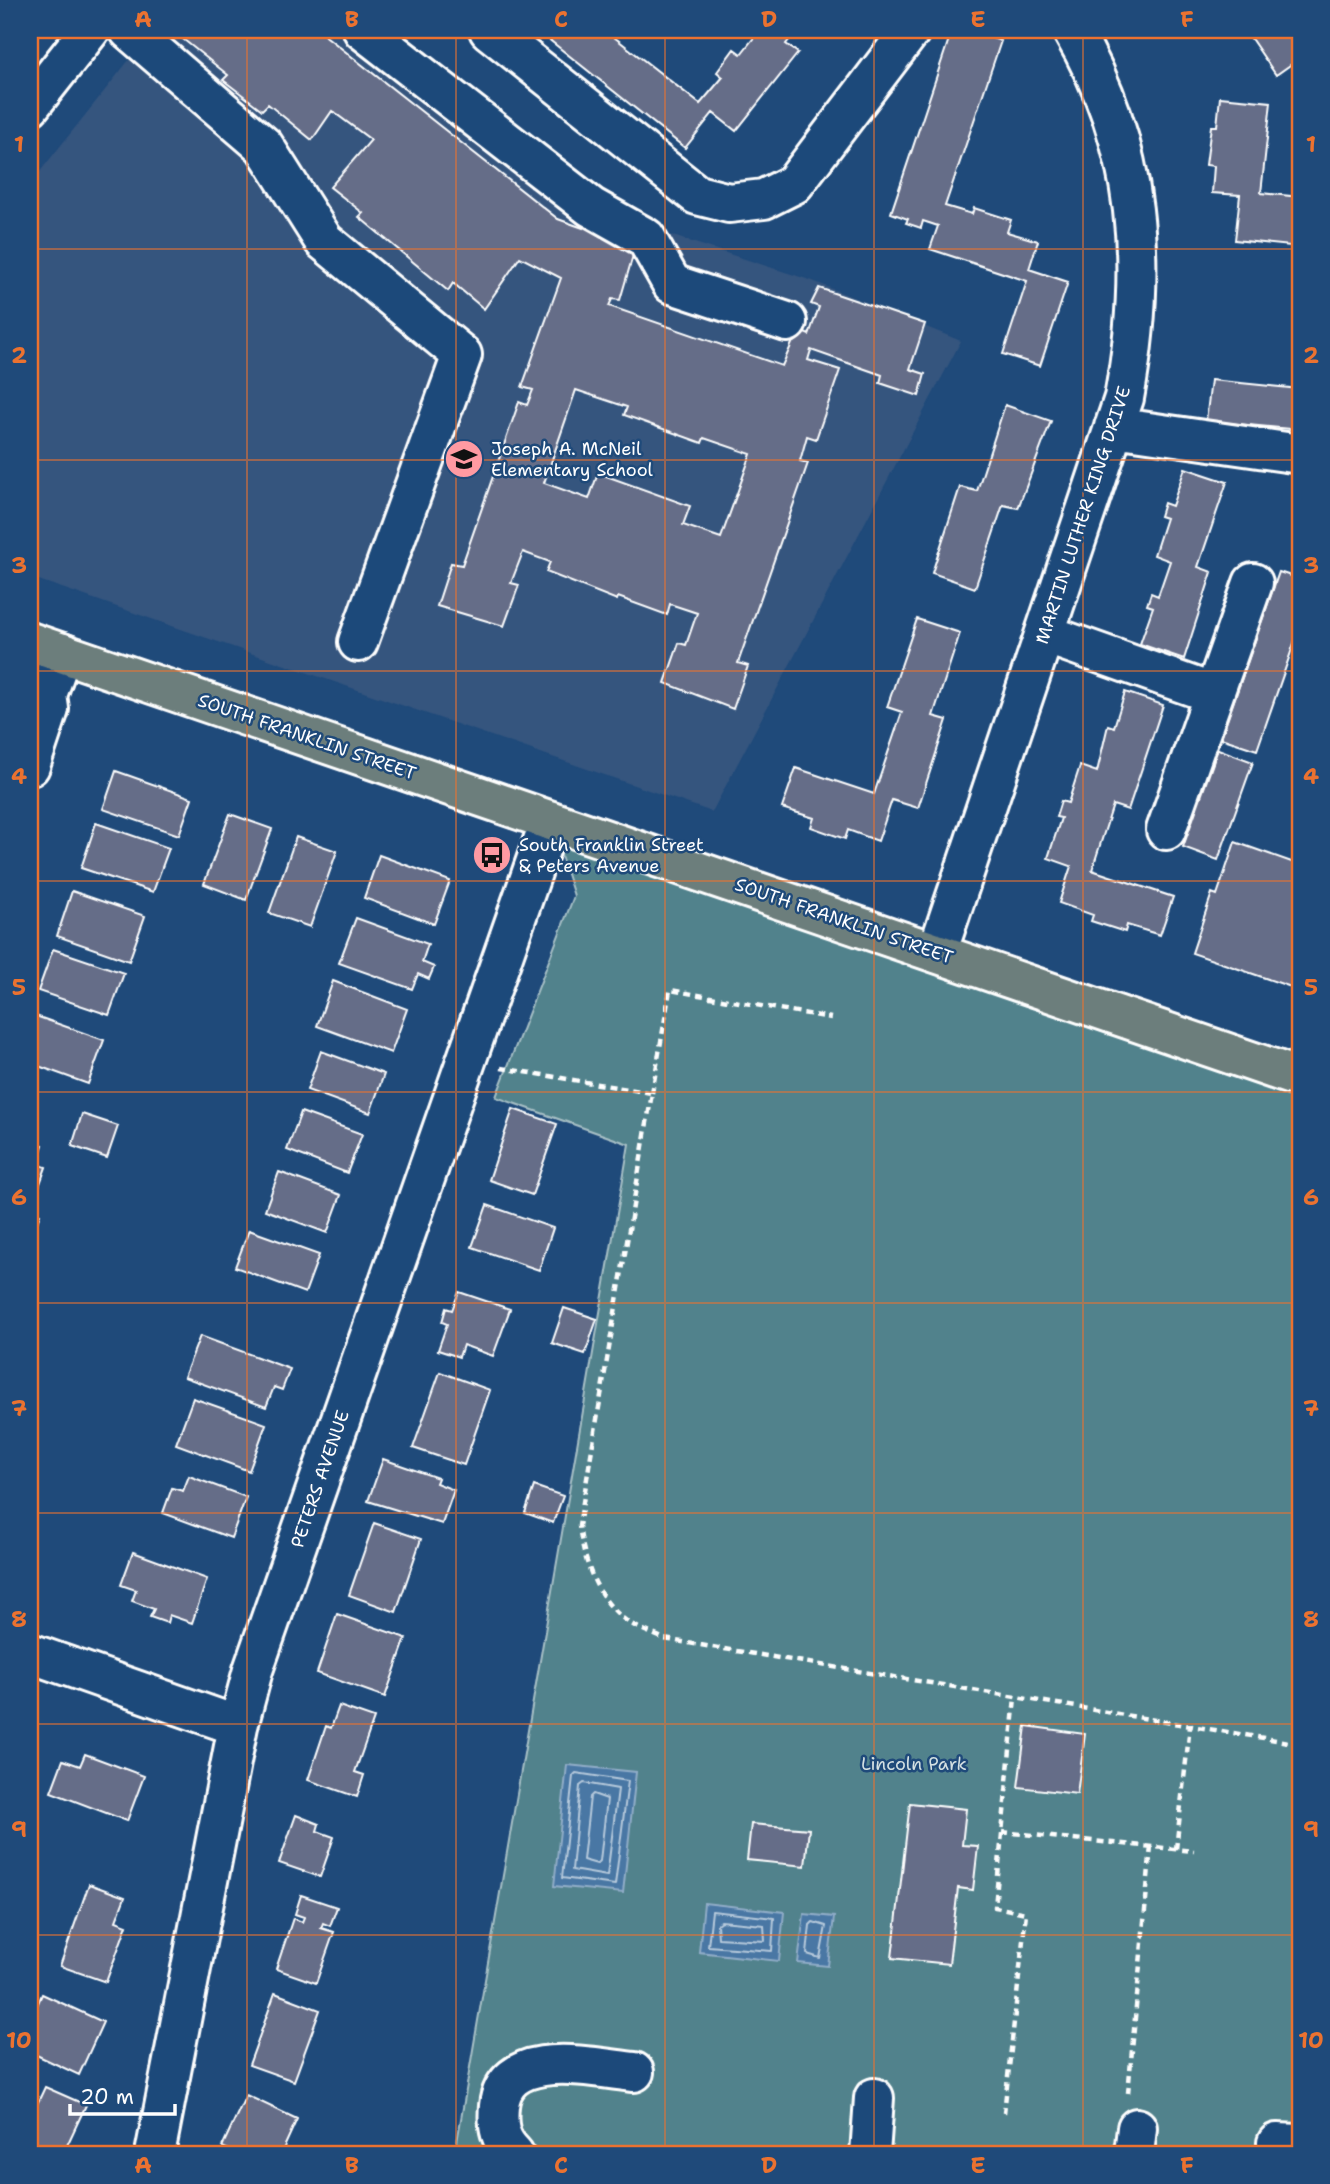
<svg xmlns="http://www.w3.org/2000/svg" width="1330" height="2184" font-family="'Shantell Sans',sans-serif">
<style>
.built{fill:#34547e}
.green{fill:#51828c;stroke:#a8c0c6;stroke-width:2}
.water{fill:#4877a4;stroke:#91adc8;stroke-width:2}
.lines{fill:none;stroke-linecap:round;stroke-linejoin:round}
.shore{stroke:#b6c9db;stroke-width:2}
.building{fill:#656d88;stroke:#fff;stroke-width:2;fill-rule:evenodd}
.minor-casing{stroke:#fff;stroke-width:44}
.major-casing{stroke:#fff;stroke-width:44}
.path{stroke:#fff;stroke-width:4.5;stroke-dasharray:7 5;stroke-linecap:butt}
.minor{stroke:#1f4a7a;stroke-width:38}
.major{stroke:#6c7e7c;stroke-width:38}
.grid{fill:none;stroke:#eb7230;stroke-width:2;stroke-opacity:0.55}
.labels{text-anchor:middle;stroke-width:5;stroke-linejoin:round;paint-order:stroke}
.poi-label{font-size:18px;fill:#fff;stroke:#1f4a7a;text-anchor:start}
.street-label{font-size:18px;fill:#fff;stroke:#1f4a7a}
.park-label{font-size:18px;fill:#d4e0e2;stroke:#1f4a7a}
.neatline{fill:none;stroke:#eb7230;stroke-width:2.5}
.grid-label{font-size:23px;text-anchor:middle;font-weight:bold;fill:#eb7230}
</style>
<rect width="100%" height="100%" fill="#1f4a7a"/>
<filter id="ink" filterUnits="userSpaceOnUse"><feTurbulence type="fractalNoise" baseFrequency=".0143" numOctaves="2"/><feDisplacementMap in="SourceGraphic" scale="14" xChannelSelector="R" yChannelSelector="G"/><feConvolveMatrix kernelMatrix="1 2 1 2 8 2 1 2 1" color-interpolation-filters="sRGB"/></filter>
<g filter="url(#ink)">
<path class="built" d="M153,30H393L642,226L813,281L961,341L712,812L30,577V184Z"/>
<path class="green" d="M550,821L1300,1078V2154H455L629,1144L496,1097L574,896Z"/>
<path class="water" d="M567,1765L636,1772L623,1893L554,1886Z
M704,1903L784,1912L779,1961L699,1952Z
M804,1914L834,1917L828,1966L798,1963Z"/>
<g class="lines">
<path class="shore" d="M576,1773L628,1781L615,1885L562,1878L573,1776Z
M584,1783L618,1789L607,1876L572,1870L580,1786Z
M593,1794L607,1799L600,1861L597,1864L583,1860L590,1797Z
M712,1911L774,1918L772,1951L708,1946Z
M721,1921L764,1925L765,1941L718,1938L717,1924Z
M813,1922L826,1926L820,1958L807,1954L810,1925Z"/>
</g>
<path class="building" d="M176,30H318L558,219L583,228L585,224L636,245L620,300L612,299L609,306L782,366L798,330L809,335L819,307L811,304L819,288L925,324L910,369L925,374L919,396L880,383L882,375L811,350L808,360L840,370L816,439L807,436L800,461L808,463L738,663L748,666L733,709L665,683L679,643L686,645L697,613L670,604L667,615L618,597L617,600L546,572L550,562L523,552L511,583L519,585L504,626L437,606L451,563L462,565L519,402L527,405L533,390L522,387L561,278L520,257L484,309L453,283L448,291L359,217L363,213L330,187L371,140L332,111L312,140L268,104L262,110L223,80L228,75L174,32ZM576,390L627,407L624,415L702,443L704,438L751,454L721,538L683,525L690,506L598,473L589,499L544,483Z
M537,30H605L700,104L723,77L717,72L734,49L741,54L760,30H797L786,44L798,53L736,131L713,113L685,148Z
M952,30H968L1001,41L945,206L972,214L974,208L1011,220L1007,232L1038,241L1029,269L1068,282L1040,366L1003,354L1027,281L930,249L938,226L923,221L921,228L906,223L908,219L891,213Z
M1254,30H1300V58L1276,75L1248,34Z
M1220,97L1271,102L1261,193L1300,197V247L1235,240L1240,195L1212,193L1214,166L1206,165L1211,126H1217Z
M1211,380L1300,389V430L1206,421Z
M1005,405L1051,421L1018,508L1003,505L975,588L932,573L960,487L977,491Z
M1185,468L1227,482L1198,567L1212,572L1184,659L1140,644L1153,607L1147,605L1151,593L1158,596L1170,561L1154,555L1166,518L1160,516L1164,503L1172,506Z
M1279,572L1300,579V626L1257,750L1221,738Z
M917,619L960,633L933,716L947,720L918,808L892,800L878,841L848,830L845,839L811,827L814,818L782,808L796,768L874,794L902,712L887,707Z
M1125,692L1163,705L1128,810L1113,805L1092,870L1173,897L1160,935L1127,925L1125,932L1091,921L1093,915L1059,903L1071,866L1048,858L1061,818L1056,817L1061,801L1068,803L1080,766L1097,772L1108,725L1114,727Z
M1218,749L1253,762L1218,860L1183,847Z
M116,771L192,798L179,835L103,809Z
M230,814L272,829L246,900L204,884Z
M96,823L169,848L153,892L81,868Z
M296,837L337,851L310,927L269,913Z
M1235,842L1300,865V990L1192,953L1212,893L1217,895Z
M379,855L450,881L434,924L364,898Z
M72,891L145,916L129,961L57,936Z
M356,918L428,944L422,962L434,967L429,979L418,974L412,989L339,963Z
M53,949L124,973L109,1015L38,991Z
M333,981L407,1009L391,1053L317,1026Z
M30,1014L104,1040L88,1084L30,1063Z
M321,1051L384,1074L370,1113L307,1090Z
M513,1109L557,1124L532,1195L489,1180Z
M301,1112L362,1134L347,1173L287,1150Z
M82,1114L118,1126L107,1158L72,1146Z
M30,1141L43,1145L37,1164L46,1167L33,1203L30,1202Z
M279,1172L341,1195L327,1233L265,1210Z
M487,1205L553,1228L539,1270L472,1247Z
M30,1210L40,1214L30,1243Z
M249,1230L319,1255L305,1293L235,1267Z
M459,1292L510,1309L493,1356L463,1345L459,1357L438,1350L447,1324L442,1322L446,1308L452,1310Z
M564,1308L597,1319L585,1354L552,1343Z
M200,1336L290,1369L282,1390L274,1387L266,1407L184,1377Z
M440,1372L490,1390L464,1465L413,1448Z
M193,1398L266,1424L249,1471L176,1444Z
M383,1459L438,1478L436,1483L454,1490L442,1524L368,1501Z
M189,1476L246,1497L231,1538L163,1513L172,1488L183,1491Z
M534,1486L563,1496L553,1523L525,1513Z
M374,1523L421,1539L396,1612L349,1595Z
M133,1552L207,1579L192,1623L169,1615L167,1623L150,1617L154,1609L132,1601L136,1590L121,1585Z
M337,1614L406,1638L385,1697L317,1673Z
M339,1706L374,1718L355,1772L364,1775L357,1797L308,1780L326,1726L331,1728Z
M1026,1726L1085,1734L1077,1794L1018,1787Z
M85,1754L144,1776L127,1821L51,1792L63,1760L80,1766Z
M910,1803L966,1809L962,1845L978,1846L973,1890L958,1888L949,1964L892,1958Z
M296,1815L319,1824L317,1831L334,1837L320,1877L279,1863Z
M751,1824L809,1829L805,1866L747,1860Z
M89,1884L125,1897L116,1921L127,1925L106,1982L60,1966Z
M301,1895L337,1907L330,1926L323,1923L321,1928L334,1932L316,1983L276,1969L293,1918L302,1922L304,1917L295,1914Z
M275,1993L320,2010L294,2081L249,2065Z
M42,1994L103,2022L79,2075L30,2052V2021Z
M45,2087L86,2105L63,2154H30V2119Z
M246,2095L297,2119L281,2154H238L222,2147Z"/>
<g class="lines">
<g class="minor-casing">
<path id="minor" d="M129,30L264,146L324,241L462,355L358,642
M363,30L591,207L646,238L672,284L787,322
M489,30L697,195L729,203L764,199L794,184L911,30
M30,106L90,30
M1114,427L1300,454
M1045,634L1214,694
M30,766L49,709L47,695L62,653
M1166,830L1253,583
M937,953L1124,398C1148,268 1141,147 1072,30
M30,1653L238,1726
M1277,2143L1300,2144
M155,2154L238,1726L253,1670L550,821
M514,2154C500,2140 497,2127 499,2106C505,2046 594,2068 634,2072
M870,2154L874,2098
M1134,2154L1137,2128"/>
</g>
<g class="major-casing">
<path id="major" d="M30,642L1300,1078"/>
</g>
<path class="path" d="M501,1068L652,1093L579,1526C584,1560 595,1596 624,1619C635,1628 652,1633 664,1639L1300,1744
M652,1093L670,990L831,1018
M1002,1832L1194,1851
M1176,1849L1190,1726
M1128,2093L1151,1846
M1004,2113L1026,1913L995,1907L1015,1697"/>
<use href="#minor" class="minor"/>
<use href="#major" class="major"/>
</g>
</g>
<path class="grid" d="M247,30V2154M456,30V2154M665,30V2154M874,30V2154M1083,30V2154M30,249H1300M30,460H1300M30,671H1300M30,881H1300M30,1092H1300M30,1303H1300M30,1513H1300M30,1724H1300M30,1935H1300"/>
<defs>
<g id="school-disc" transform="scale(2.0125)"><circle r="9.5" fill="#ff9aa2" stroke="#1f4a7a"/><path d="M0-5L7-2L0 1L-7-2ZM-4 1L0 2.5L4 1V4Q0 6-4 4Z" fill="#111"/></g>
<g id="bus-disc" transform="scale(2.0125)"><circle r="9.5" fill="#ff9aa2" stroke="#1f4a7a"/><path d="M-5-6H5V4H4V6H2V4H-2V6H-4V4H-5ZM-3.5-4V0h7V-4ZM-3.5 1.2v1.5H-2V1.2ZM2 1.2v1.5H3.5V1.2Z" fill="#111"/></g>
</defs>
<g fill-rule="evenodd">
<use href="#school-disc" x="464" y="459"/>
<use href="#bus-disc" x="492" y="855"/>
</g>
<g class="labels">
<g class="poi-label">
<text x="491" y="455">Joseph A. McNeil<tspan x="491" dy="21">Elementary School</tspan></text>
<text x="519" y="851">South Franklin Street<tspan x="519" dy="21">&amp; Peters Avenue</tspan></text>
</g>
<g class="street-label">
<text transform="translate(1083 515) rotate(-72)" y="6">MARTIN LUTHER KING DRIVE</text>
<text transform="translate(307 737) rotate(19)" y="6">SOUTH FRANKLIN STREET</text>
<text transform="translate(844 921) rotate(19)" y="6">SOUTH FRANKLIN STREET</text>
<text transform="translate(320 1479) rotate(-71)" y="6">PETERS AVENUE</text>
</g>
<g class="park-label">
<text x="914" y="1770">Lincoln Park</text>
</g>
</g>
<rect width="1330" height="2184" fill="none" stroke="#1f4a7a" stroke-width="77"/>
<path d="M70 2104v10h105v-10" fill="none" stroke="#ffffff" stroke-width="3.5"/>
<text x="80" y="2104" font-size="21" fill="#ffffff" stroke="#1f4a7a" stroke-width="5" paint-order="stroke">20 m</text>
<rect x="38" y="38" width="1254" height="2108" class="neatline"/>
<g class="grid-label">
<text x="143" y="27">A</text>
<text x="352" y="27">B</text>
<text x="561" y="27">C</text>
<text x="769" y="27">D</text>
<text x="978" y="27">E</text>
<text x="1187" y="27">F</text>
<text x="19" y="152">1</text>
<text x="1311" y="152">1</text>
<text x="19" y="363">2</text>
<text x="1311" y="363">2</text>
<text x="19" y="573">3</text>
<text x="1311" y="573">3</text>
<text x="19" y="784">4</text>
<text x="1311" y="784">4</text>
<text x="19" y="995">5</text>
<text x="1311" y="995">5</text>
<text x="19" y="1205">6</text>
<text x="1311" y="1205">6</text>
<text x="19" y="1416">7</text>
<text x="1311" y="1416">7</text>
<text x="19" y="1627">8</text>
<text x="1311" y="1627">8</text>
<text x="19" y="1837">9</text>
<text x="1311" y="1837">9</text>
<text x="19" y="2048">10</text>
<text x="1311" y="2048">10</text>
<text x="143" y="2173">A</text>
<text x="352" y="2173">B</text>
<text x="561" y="2173">C</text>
<text x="769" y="2173">D</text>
<text x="978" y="2173">E</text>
<text x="1187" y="2173">F</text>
</g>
</svg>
